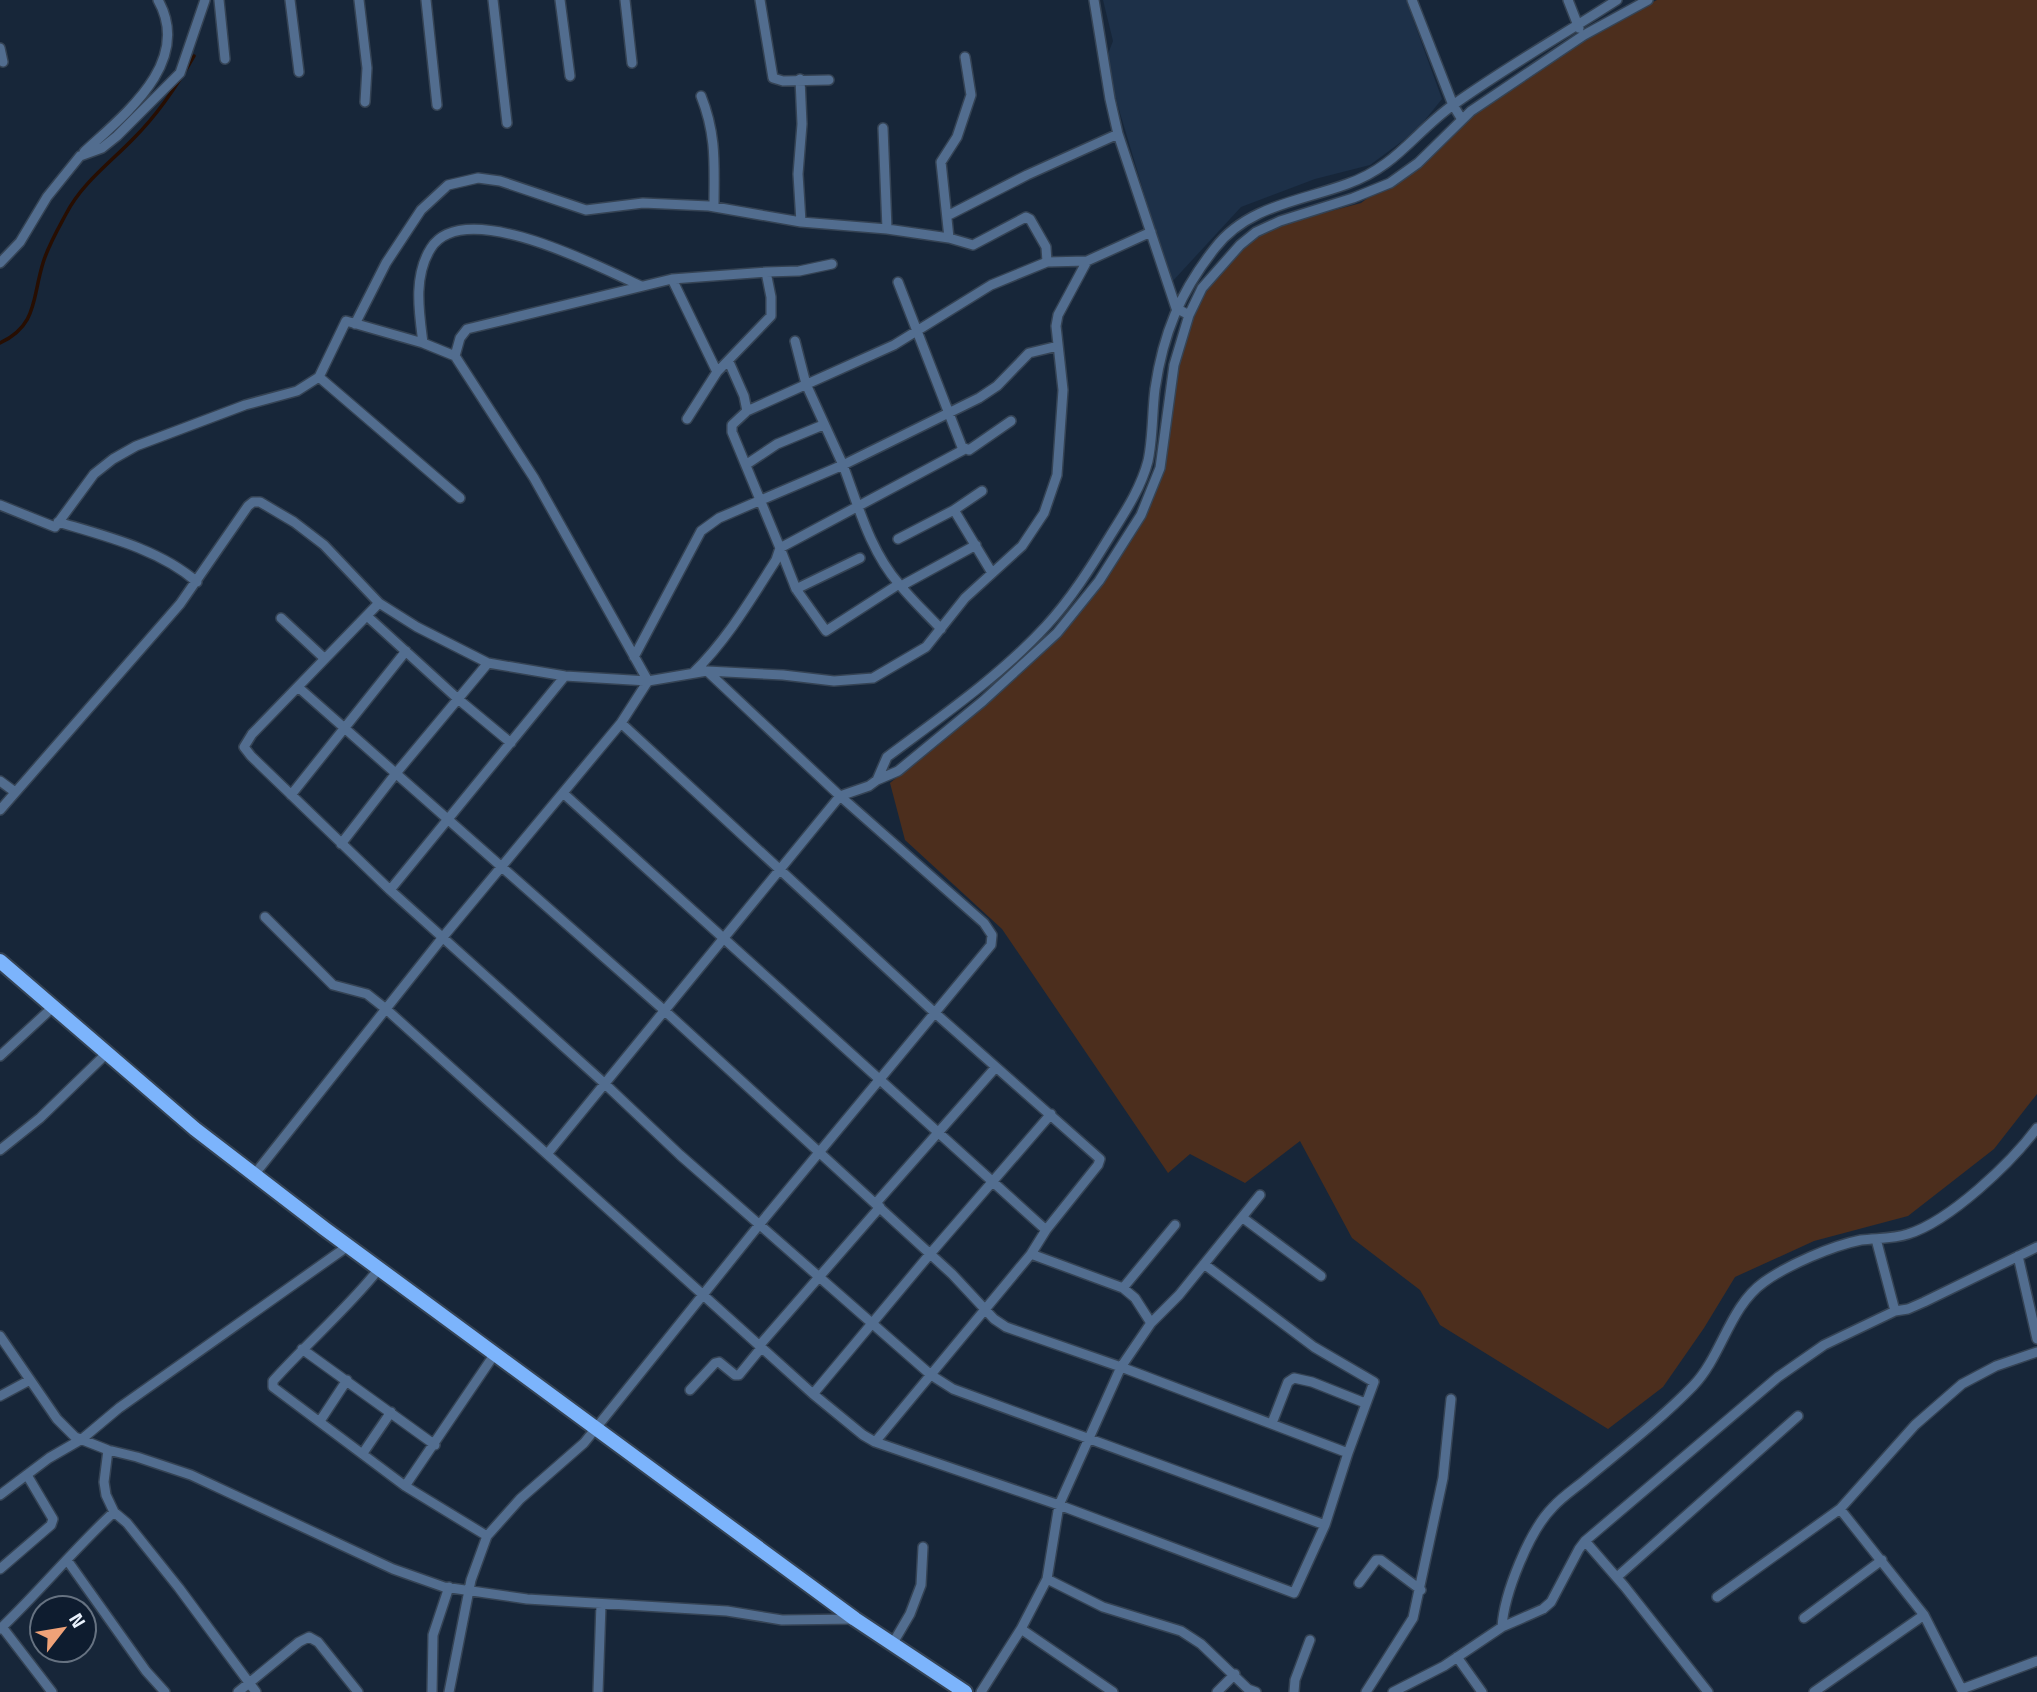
<svg xmlns="http://www.w3.org/2000/svg" width="2037" height="1692" font-family="'Titillium Web',sans-serif">
<style>
.built{fill:#1d3048}
.green{fill:#4c2e1d}
.lines{fill:none;stroke-linecap:round;stroke-linejoin:round}
.stream{stroke:#270e02;stroke-width:3.5}
.minor-casing{stroke:#354354;stroke-width:12}
.primary-casing{stroke:#354354;stroke-width:18}
.minor{stroke:#526d8f;stroke-width:9}
.primary{stroke:#7cb4fc;stroke-width:14}
</style>
<rect width="100%" height="100%" fill="#172639"/>
<path class="built" d="M1103,0H1406L1442,99L1416,131L1370,165L1315,179L1241,207L1171,283L1114,93L1108,54L1113,41Z"/>
<path class="green" d="M1657,0H2037V1094L1994,1149L1908,1216L1814,1241L1735,1277L1704,1328L1663,1387L1608,1429L1440,1325L1420,1290L1352,1238L1300,1141L1245,1183L1190,1154L1168,1173L1002,929L905,840L890,783L964,722L1040,651L1099,578L1144,512L1162,456L1167,403L1196,301L1230,252L1267,228L1361,203L1408,168L1488,99L1618,19Z"/>
<g class="lines">
<path class="stream" d="M0,343C38,325 32,298 43,263C48,246 58,229 66,214C82,183 110,163 134,138C159,113 177,86 194,56"/>
<g class="minor-casing">
<path id="minor" d="M219,0L225,59
M290,0L299,72
M359,0L367,68L365,102
M426,0L437,105
M493,0L507,123
M560,0L570,76
M625,0L632,63
M760,0L773,78L783,81L829,80
M1094,0L1110,99L1118,134
M1412,0L1453,105L1461,118
M1568,0L1579,28
M0,48L3,62
M800,79L802,124L798,174L801,222L887,229L949,238L973,245L1026,217L1030,219L1046,247L1047,262
M701,96C717,136 714,166 714,207
M883,128L887,229
M84,152C125,114 193,62 158,0
M947,216L1027,175L1118,134L1176,308L1189,315
M949,238L941,162L957,137L971,95L965,57
M0,263L20,242L47,197L80,156L102,148L117,136L180,73L205,0
M766,272L799,271L832,264
M672,279L766,272L771,297V316L717,372L687,419
M898,282L962,447L969,450L1011,421
M355,324L386,263L421,210L448,185L478,178L500,181L586,210L643,203L709,206L801,222
M795,341L806,384L843,465L979,398L997,386L1029,353L1058,346
M423,343C419,312 413,276 431,248C464,196 600,267 641,286
M455,356L534,478L648,681
M319,377L460,498
M747,411L894,345L991,285L1047,262L1087,261L1151,232
M747,464L777,444L823,425
M0,505L55,527L94,474L113,459L136,446L245,405L297,391L319,377L346,321L423,343L455,356L460,338L467,329L672,279L717,372
M954,510L992,573
M58,522C105,536 159,549 197,582
M898,539L954,510L982,491
M899,584L826,631L796,589L780,548L965,449
M901,586L976,545
M796,589L860,558
M379,603L252,734L244,747L251,756L390,890L604,1083L680,1155L931,1375L953,1389L1325,1525
M367,616L458,699L511,743
M281,618L325,659
M634,657L701,531L719,518L843,465C858,505 870,551 899,584C912,600 927,614 941,629
M707,671L783,675L834,681L873,678L926,647L965,598L1022,546L1044,513L1057,475L1063,390L1056,326L1058,315L1087,261
M693,673C727,640 751,599 776,560L780,548L732,432V425L747,411L744,396L729,362
M298,687L665,1011L952,1274L994,1319L1006,1327L1121,1367L1348,1453
M621,723L935,1013L1100,1159L1098,1165L1046,1230L1031,1254L875,1442
M877,780L887,757C942,716 1000,676 1046,626C1071,599 1091,567 1110,536C1125,512 1141,488 1148,461C1153,438 1152,413 1155,389C1163,334 1180,292 1215,248C1247,206 1301,201 1347,184C1396,167 1415,132 1453,105C1506,67 1563,35 1617,0
M0,781L15,792
M563,793L1046,1230
M291,795L406,651
M0,810L180,604L248,506L253,502H260L294,522L324,545L379,603L417,627L488,663L565,676L648,681L707,671L840,796L984,923L992,935L991,945L759,1225L584,1443L520,1499L487,1536L471,1580L449,1692
M341,844L397,772L488,663
M390,890L565,676
M265,917L333,985L367,994L386,1009L813,1394L863,1435L875,1442L1059,1505L1294,1593L1325,1525L1348,1453L1374,1382L1314,1347L1204,1264
M0,1056L53,1007
M0,1150L40,1118L107,1053
M548,1153L840,796L869,786L877,780L898,771L983,701L1057,633L1099,581L1141,515L1160,468L1174,365L1189,315L1202,288L1240,245L1256,232L1280,221L1353,198L1390,183L1418,163L1471,111L1584,35L1648,0
M254,1175L443,937L621,723L648,681
M876,1203L996,1067
M1243,1218L1321,1276
M1876,1239L1895,1311L1908,1309L1924,1302L2037,1247
M1031,1254L1123,1288L1135,1298L1151,1323
M2018,1256L2037,1339
M378,1270C346,1310 307,1343 273,1381V1387L405,1486L487,1536
M1123,1288L1175,1225
M0,1336L57,1419L75,1437L108,1450L137,1457L191,1475L393,1569L444,1587L527,1599L727,1611L782,1620L855,1619
M759,1346L880,1207
M302,1349L435,1445
M690,1390L715,1363L719,1362L735,1375H739L761,1348
M813,1394L930,1254L1051,1114
M0,1396L30,1380
M320,1421L347,1380
M1272,1423L1288,1382L1294,1378L1312,1382L1365,1403
M108,1450L104,1482L106,1495L114,1512L127,1523L179,1588L256,1692
M363,1453L391,1412
M405,1486L494,1355
M0,1495L49,1458L82,1439L119,1408L348,1246
M1840,1509L1924,1615L1963,1692
M1585,1541L1625,1587L1708,1692
M67,1560L146,1671L165,1692
M0,1569L51,1525L53,1519L27,1475
M1617,1577L1798,1416
M1047,1579L1103,1607L1181,1631L1201,1644L1248,1689L1256,1692
M1359,1583L1376,1560H1381L1421,1590
M1717,1597L1840,1509L1915,1425L1962,1384L1996,1366L2037,1352
M1804,1618L1882,1560
M2,1627L52,1692
M1502,1627L1543,1609L1551,1602L1579,1549L1585,1541L1778,1377L1824,1345L1895,1311
M0,1629C40,1591 74,1549 114,1512
M893,1643L910,1614L921,1585L923,1547
M1457,1657L1482,1692
M1962,1689L2037,1661
M238,1692L299,1642L309,1637L318,1642L358,1692
M432,1692L433,1635L449,1587
M598,1692L601,1604
M981,1692L1021,1629
M1113,1692L1021,1629L1047,1579L1059,1505L1121,1367L1151,1323L1179,1295L1260,1195
M1217,1692L1235,1674
M1294,1692L1295,1680L1310,1640
M1366,1692L1413,1618L1443,1478L1451,1399
M1393,1692L1444,1666L1502,1627C1504,1594 1529,1531 1553,1507C1562,1497 1574,1489 1585,1480C1621,1450 1660,1420 1693,1386C1722,1356 1729,1307 1764,1282C1788,1265 1831,1246 1861,1240C1876,1238 1893,1239 1908,1234C1950,1221 2011,1163 2037,1128
M1814,1692L1924,1615"/>
</g>
<g class="primary-casing">
<path id="primary" d="M0,961L195,1129L325,1229L855,1619L965,1692"/>
</g>
<use href="#minor" class="minor"/>
<use href="#primary" class="primary"/>
</g>
<g transform="translate(63 1629) rotate(59)"><circle r="33" fill="#0e1c2f" stroke="#667281" stroke-width="2"/>
<path d="M0-5L12 26L0 18L-12 26Z" fill="#f0a278"/>
<text y="-10" font-size="19" font-weight="bold" text-anchor="middle" fill="#eaf2fd">N</text>
</g>
</svg>
